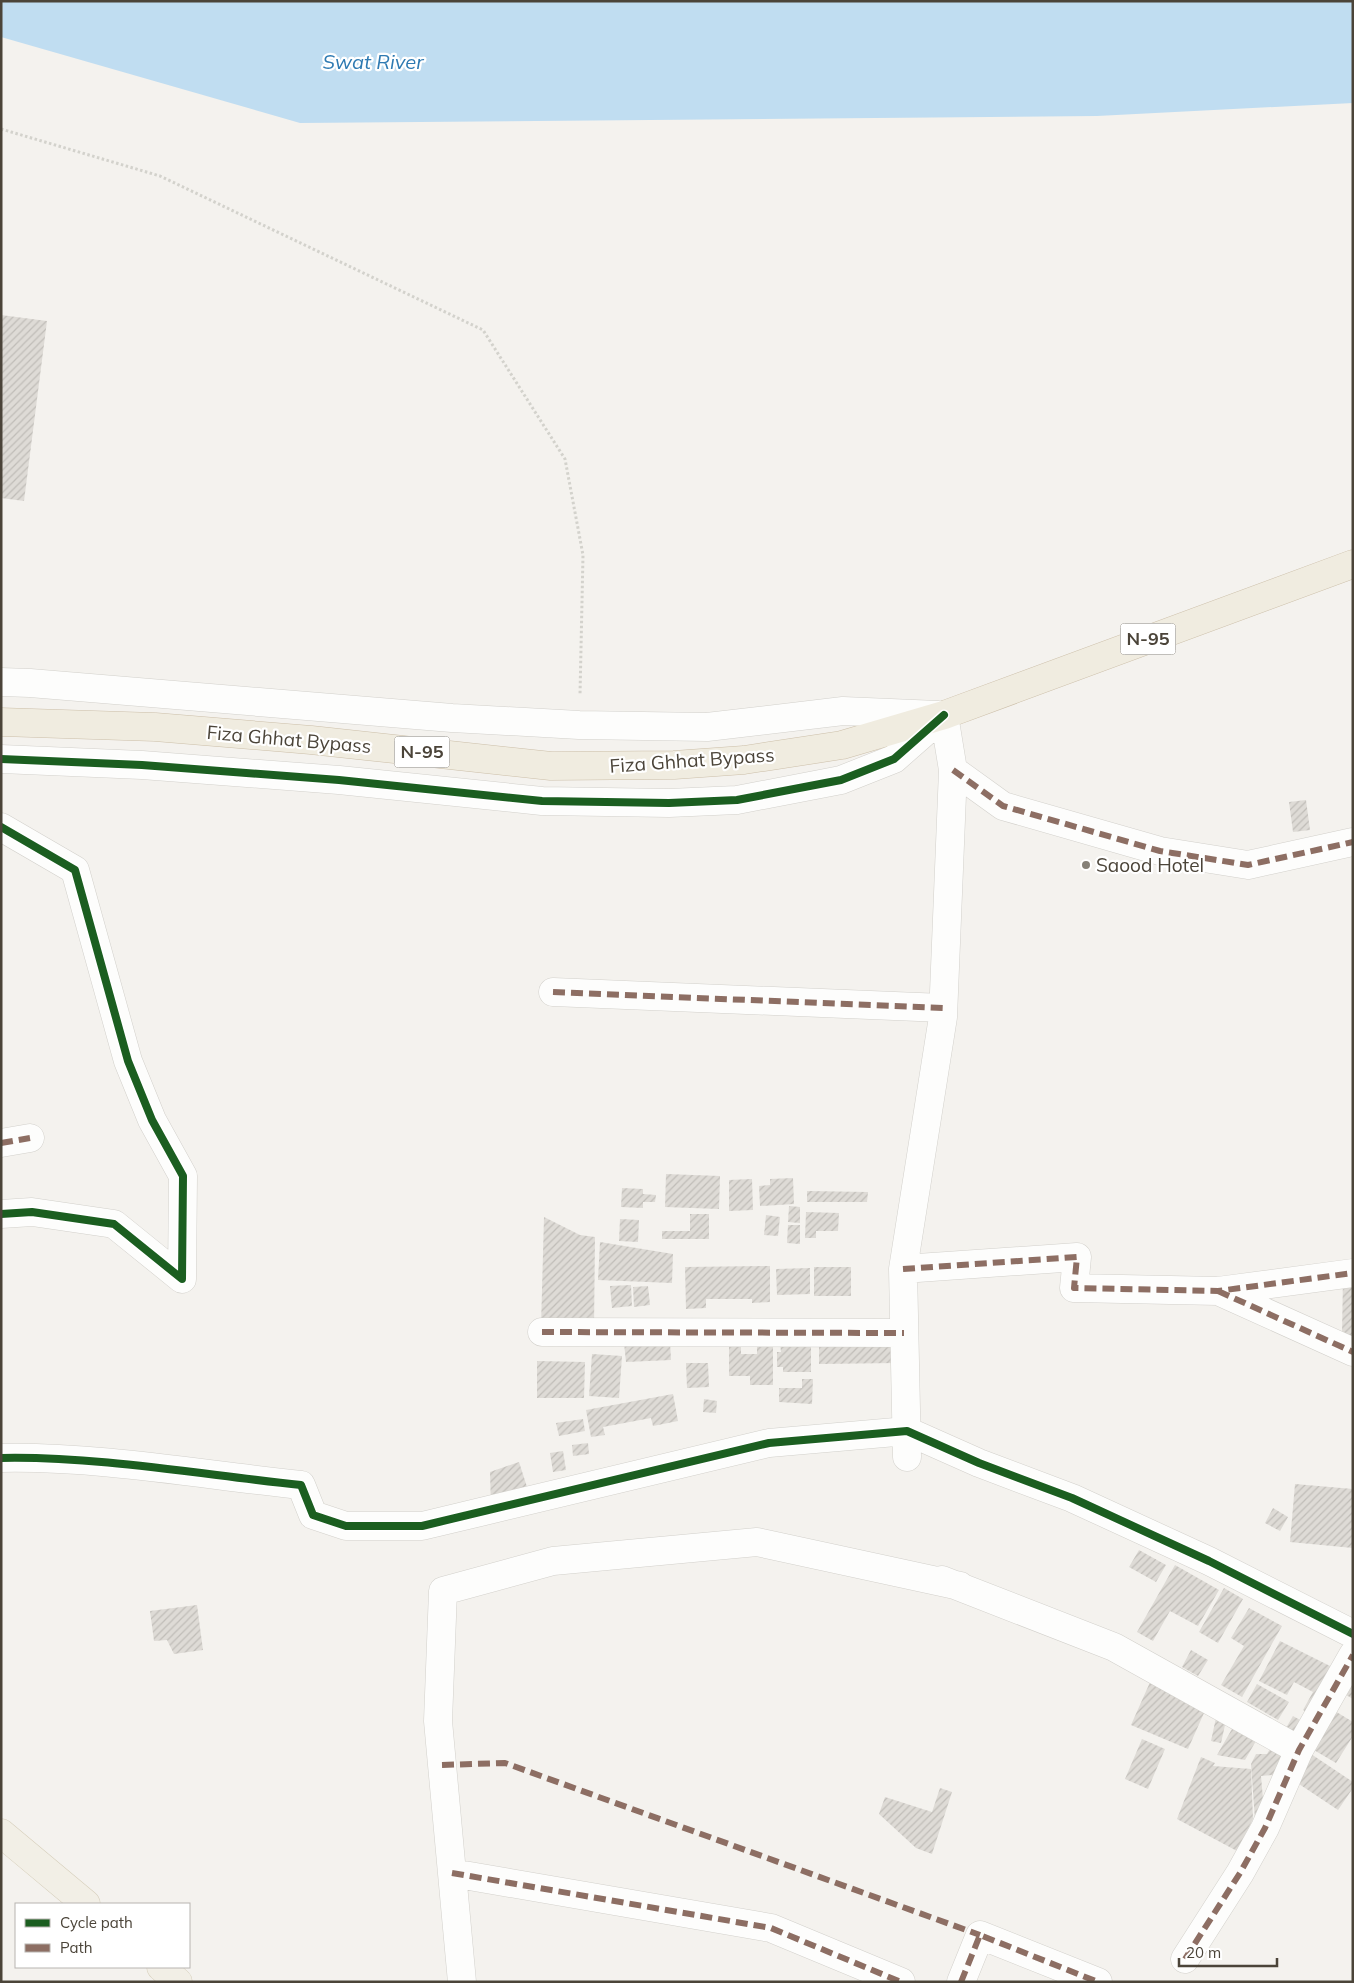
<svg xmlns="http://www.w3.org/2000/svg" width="1354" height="1983" font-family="Mulish,sans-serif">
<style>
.water{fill:#c0ddf1}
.building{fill:url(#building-hatch)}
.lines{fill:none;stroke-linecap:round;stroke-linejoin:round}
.minor-casing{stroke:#d2d0cb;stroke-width:29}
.primary-casing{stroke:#d6cebb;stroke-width:29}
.trunk-casing{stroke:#ccbfa9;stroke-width:29}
.path{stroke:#d3d2cc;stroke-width:3;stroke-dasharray:2.5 2.5;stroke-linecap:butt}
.minor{stroke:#fdfdfc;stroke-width:28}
.primary{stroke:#f2efe6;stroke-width:28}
.trunk{stroke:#f0ece0;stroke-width:28}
.quiet{stroke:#8d6e63;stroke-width:6;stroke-dasharray:12 6;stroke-linecap:butt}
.cycleway-casing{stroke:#fff;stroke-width:11}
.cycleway{stroke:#1b5e20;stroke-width:8}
.poi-dot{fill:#868178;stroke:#fff;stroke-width:2}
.labels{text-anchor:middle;stroke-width:4.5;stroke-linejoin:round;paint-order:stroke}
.shield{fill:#fff;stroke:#817c74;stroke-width:1}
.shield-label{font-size:18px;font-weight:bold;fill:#4b4439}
.street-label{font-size:19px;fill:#4b4439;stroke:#fff}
.poi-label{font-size:19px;fill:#4b4439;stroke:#fff;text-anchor:start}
.water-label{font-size:20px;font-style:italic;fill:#2e7ab2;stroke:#fff}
</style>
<defs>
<pattern id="building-hatch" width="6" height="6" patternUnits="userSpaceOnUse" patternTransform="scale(1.25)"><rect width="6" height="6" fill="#dedbd6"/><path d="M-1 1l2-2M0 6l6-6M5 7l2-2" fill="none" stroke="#c0bdb8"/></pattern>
</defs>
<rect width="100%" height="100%" fill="#f4f2ee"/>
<path class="water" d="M1,1H1353V103L1097,116L300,123L1,37Z"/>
<path class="building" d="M1,315L47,321L24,501L1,498Z
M1306,800L1310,830L1293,832L1289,802Z
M666,1174L720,1176L719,1209L665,1207Z
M793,1178L794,1204L760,1206L759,1186L770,1185V1179Z
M752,1179L753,1210L729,1211V1180Z
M622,1188L643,1189V1194L656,1195L655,1202H643V1208L621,1207Z
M807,1191L868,1192L867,1202H807Z
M789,1206L800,1207V1223L788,1222Z
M806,1212L839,1213L838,1231H816V1238H805Z
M690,1214H709V1239H662V1231H690Z
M766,1215L780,1217L778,1236L764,1235Z
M544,1217L580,1235L595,1237L594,1328L541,1327Z
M620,1219L639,1220L638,1242L619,1241Z
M788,1225H800V1244L787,1243Z
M600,1242L673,1254L672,1283L598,1280Z
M770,1266V1302L752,1303V1299H706V1308L686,1309L685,1267Z
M814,1267H851V1296H814Z
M810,1268V1294L777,1295L776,1269Z
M1343,1276L1353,1277V1336H1342Z
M631,1285L632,1306L612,1308L610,1286Z
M648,1286L650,1305L634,1307L633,1287Z
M898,1339V1363L819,1364V1341Z
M670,1341L671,1360L626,1362L624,1343Z
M811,1342V1372H783V1367H777V1352H781L780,1343Z
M729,1345H741V1354H757V1345H773V1385H750V1376H729Z
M592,1354L622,1356L619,1398L589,1396Z
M537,1361L585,1362L584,1398H537Z
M686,1363H708L709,1387L687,1388Z
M802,1379H813L812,1404L779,1402V1388H802Z
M673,1394L678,1421L653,1426L651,1418L603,1427L605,1435L591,1437L586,1410Z
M704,1399L717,1401L716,1413L703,1412Z
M583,1419L585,1431L559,1436L556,1423Z
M588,1443L589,1454L573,1456L572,1445Z
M563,1451L566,1470L553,1472L550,1453Z
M519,1462L528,1490L491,1507L490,1472Z
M1295,1484L1353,1489V1548L1290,1542Z
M1273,1508L1288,1517L1280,1531L1265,1523Z
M1139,1550L1166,1565L1156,1582L1129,1567Z
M1175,1565L1219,1590L1198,1626L1170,1611L1153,1641L1137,1632Z
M1224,1588L1243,1599L1218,1643L1199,1632Z
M197,1605L203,1650L174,1654L167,1640L154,1641L150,1611Z
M1249,1608L1282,1626L1242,1697L1221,1685L1244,1646L1231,1638Z
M1280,1641L1336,1669L1312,1715L1303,1710L1313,1692L1294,1682L1287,1695L1259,1681Z
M1191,1650L1208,1660L1198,1676L1182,1667Z
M1353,1662V1699L1336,1689Z
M1151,1680L1208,1704L1188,1749L1131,1725Z
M1257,1684L1289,1702L1278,1720L1247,1702Z
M1330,1708L1353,1722V1736L1336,1763L1307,1746Z
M1217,1713L1227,1716L1221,1743L1211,1741Z
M1293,1716L1309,1725L1299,1742L1283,1733Z
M1236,1722L1260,1734L1245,1760L1217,1755Z
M1142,1739L1165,1749L1148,1789L1125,1779Z
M1274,1742L1286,1749L1285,1774L1261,1776L1263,1799L1255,1820L1251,1764L1256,1754H1267Z
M1308,1752L1353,1782V1788L1338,1810L1290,1778Z
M1201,1757L1215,1763L1213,1766L1251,1769L1253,1819L1237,1851L1177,1819Z
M940,1788L952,1792L932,1854L916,1848L879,1814L885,1797L932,1812Z"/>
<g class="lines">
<g class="minor-casing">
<path id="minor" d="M1,682L30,683L452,718L579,725L707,727L843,711L938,715
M1,759L142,765L339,780L542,801L669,803L737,800L841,780L894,759L944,715
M953,770L1003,806L1160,851L1248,865L1353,842
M1,827L75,870L128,1061L152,1120L183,1176L182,1279L114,1224L32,1212L1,1214
M553,992L943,1008
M1,1143L30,1138
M903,1269L1077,1257L1074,1288L1218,1291L1353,1273
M1218,1291L1353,1352
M542,1332L904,1333
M907,1457L903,1269L943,1017L953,770L944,715
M1,1458C98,1456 204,1475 301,1485L313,1515L346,1526H422L769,1443L907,1431L979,1463L1072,1498L1209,1561L1353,1634
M942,1580L1114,1647L1299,1750
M452,1873L771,1928L901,1982
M1185,1959L1240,1873L1265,1828L1299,1750L1353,1655
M462,1982L438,1721L443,1591L553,1561L757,1542L960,1586
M961,1982L980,1935L1098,1982"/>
</g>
<g class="primary-casing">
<path id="primary" d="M1,1833L86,1904
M161,1967L178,1982"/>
</g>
<g class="trunk-casing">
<path id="trunk" d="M1,722L155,727L311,740L551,766L674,765L744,760L842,745L944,715L1353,564"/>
</g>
<path class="path" d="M1,129L160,176L483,330L565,459L583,555L580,695"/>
<use href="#minor" class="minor"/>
<use href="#primary" class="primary"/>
<use href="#trunk" class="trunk"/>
<path class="quiet" d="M953,770L1003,806L1160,851L1248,865L1353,842
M553,992L943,1008
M1,1143L30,1138
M903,1269L1077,1257L1074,1288L1218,1291L1353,1273
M1218,1291L1353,1352
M542,1332L904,1333
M442,1765L505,1763L980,1935
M452,1873L771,1928L901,1982
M1185,1959L1240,1873L1265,1828L1299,1750L1353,1655
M961,1982L980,1935L1098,1982"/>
<g class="cycleway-casing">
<path id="cycleway" d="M1,759L142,765L339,780L542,801L669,803L737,800L841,780L894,759L944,715
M1,827L75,870L128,1061L152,1120L183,1176L182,1279L114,1224L32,1212L1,1214
M1,1458C98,1456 204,1475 301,1485L313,1515L346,1526H422L769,1443L907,1431L979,1463L1072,1498L1209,1561L1353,1634"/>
</g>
<use href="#cycleway" class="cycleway"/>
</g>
<circle class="poi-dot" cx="1086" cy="865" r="5"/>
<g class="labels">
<g class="shield">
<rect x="1120.5" y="623.5" width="55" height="31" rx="4"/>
<rect x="394.5" y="736.5" width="55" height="31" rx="4"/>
</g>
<g class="shield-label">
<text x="1148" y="645">N-95</text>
<text x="422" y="758">N-95</text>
</g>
<g class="street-label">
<text transform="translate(289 739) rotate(5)" y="7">Fiza Ghhat Bypass</text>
<text transform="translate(692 760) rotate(-4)" y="7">Fiza Ghhat Bypass</text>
</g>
<g class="poi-label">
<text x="1096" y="872">Saood Hotel</text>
</g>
<g class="water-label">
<text x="373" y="69">Swat River</text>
</g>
</g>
<rect width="1354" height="1983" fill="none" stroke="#4b4439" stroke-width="5"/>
<rect x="15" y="1903" width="175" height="65" fill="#ffffff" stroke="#b7b4b0"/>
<rect x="25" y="1919" width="25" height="8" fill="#1b5e20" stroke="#b7b4b0"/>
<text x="60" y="1928" font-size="15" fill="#4b4439">Cycle path</text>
<rect x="25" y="1944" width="25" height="8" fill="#8d6e63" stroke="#b7b4b0"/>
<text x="60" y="1953" font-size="15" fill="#4b4439">Path</text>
<path d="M1179 1958v8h98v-8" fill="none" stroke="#4b4439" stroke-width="2.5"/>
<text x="1186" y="1958" font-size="15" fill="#4b4439" stroke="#ffffff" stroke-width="4" paint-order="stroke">20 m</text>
</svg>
